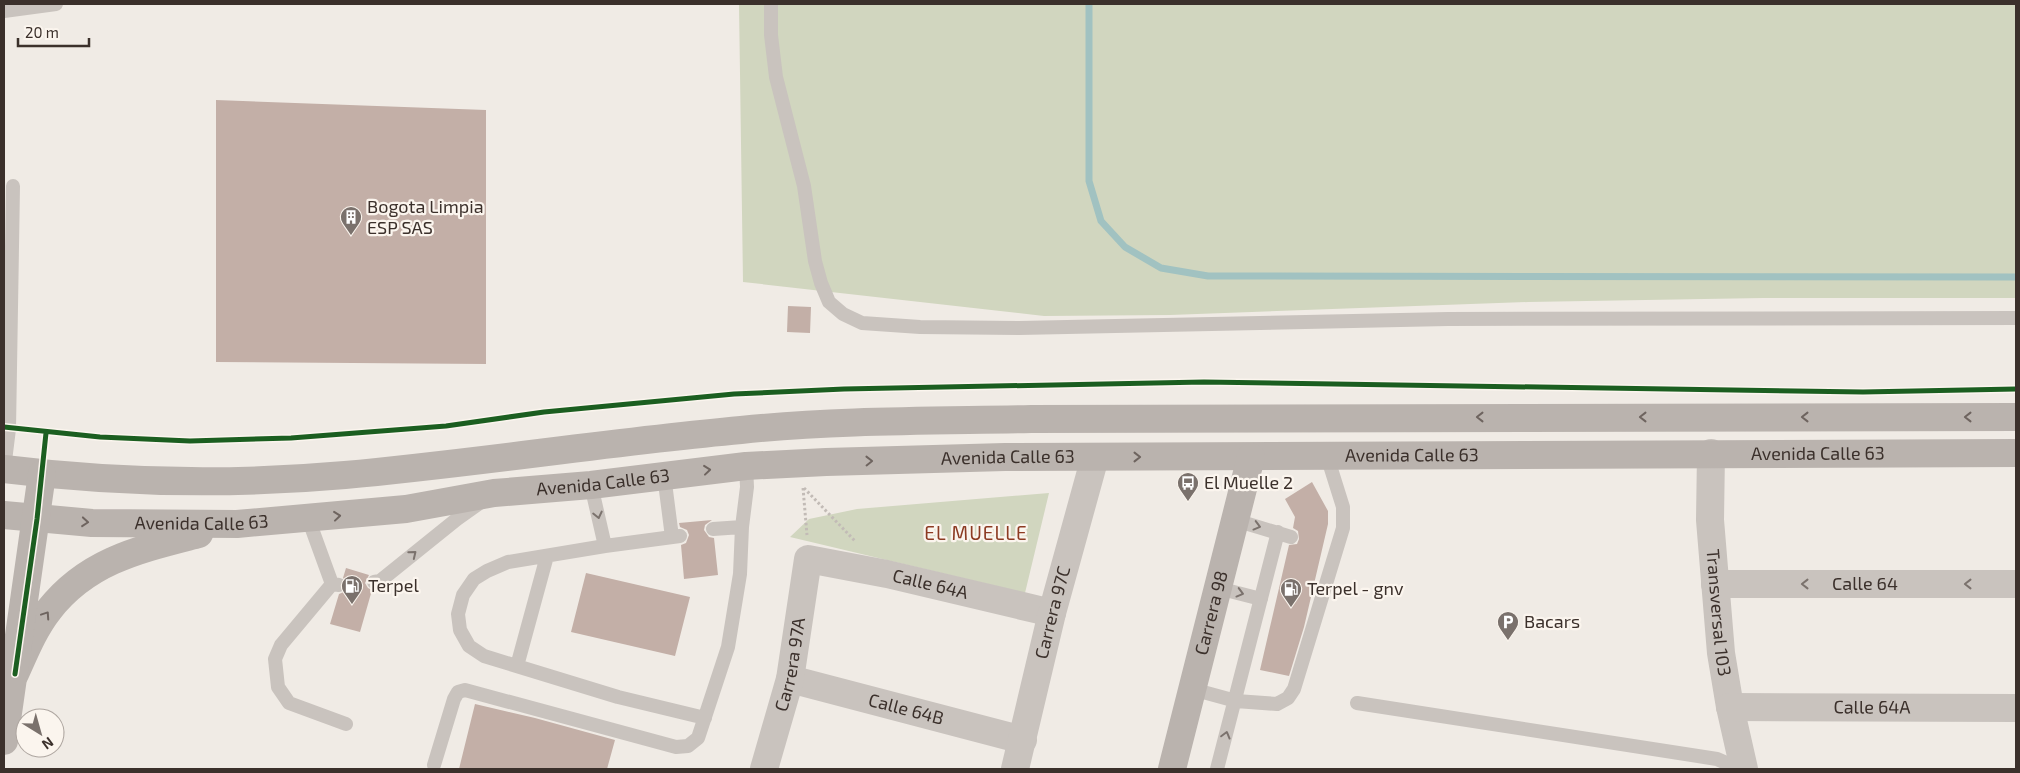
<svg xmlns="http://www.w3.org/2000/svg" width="2020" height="773" font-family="'Exo 2',sans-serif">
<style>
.green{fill:#d1d6bf}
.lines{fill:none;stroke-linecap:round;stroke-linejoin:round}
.stream{stroke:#a1c2c1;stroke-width:7}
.building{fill:#c3afa7}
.path{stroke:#c2bbb6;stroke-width:3;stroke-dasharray:2.5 2.5;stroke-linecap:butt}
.lane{stroke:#c9c3be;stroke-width:14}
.street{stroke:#c9c3be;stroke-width:28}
.secondary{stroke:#bab3ae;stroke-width:28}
.cycleway-casing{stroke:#fbf5ee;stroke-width:8}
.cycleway{stroke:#1b5e20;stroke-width:5}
.oneway{stroke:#6e645f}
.oneway2{stroke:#7b726d}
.labels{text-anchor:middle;stroke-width:4.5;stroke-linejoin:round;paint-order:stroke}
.poi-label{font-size:18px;fill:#3b302b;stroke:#fbf5ee;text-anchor:start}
.street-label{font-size:18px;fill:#3b302b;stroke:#fbf5ee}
.neighbourhood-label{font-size:19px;letter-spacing:1px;fill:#8c3b22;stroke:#fbf5ee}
</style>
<rect width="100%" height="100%" fill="#f0ebe5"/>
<path class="green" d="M739,4H2016V298H1763L1528,302L1170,315L1044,316L743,282Z
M1049,493L1025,593L790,537L809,519L857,509Z"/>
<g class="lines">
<path class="stream" d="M1089,4V181L1101,221L1125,247L1161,268L1208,276L2016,277"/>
</g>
<path class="building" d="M216,100L486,110V364L216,362Z
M788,306L811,307L810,333L787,332Z
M1312,482L1328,511V524L1304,627L1289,676L1260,670L1289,545L1297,544L1299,539L1298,531L1293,528L1295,517L1285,499Z
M712,520L705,525L704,530L709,537L714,538L718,575L684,579L681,545L686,543L689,535L687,530L680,527L679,523Z
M346,568L369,575L365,583L368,588L372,590L360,632L330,624L339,594L346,591L348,587L347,581L343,578Z
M586,573L690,597L675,656L571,632Z
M475,704L535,718L615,740L607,769H459Z"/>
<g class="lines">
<path class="path" d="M803,488L807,535
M804,488L855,541"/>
<path class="lane" d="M771,4V35L776,77L804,186L815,261L821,283L829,302L843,314L862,323L920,327L1019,328L1448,319L2016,318
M4,11L56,4
M4,469L9,429L13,186
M664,475L672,537
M591,485L605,546
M308,518L332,584L339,585
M1235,520L1291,537
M713,529L742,527
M680,536L605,546L508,562L487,571L474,579L463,595L458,614L460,630L469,646L484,656L618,697L705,718
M374,582L380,581L457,519L481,502
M332,584L281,645L275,659L278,687L289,703L346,724
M1218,588L1261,599
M517,666L547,556
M1192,689L1236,701L1277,704L1288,698L1294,689L1343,528V507L1327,456
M1357,703L1717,759L1733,766H1743
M434,765L454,699L458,692L465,690L676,747L688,746L698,738L728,647L740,574L742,527L747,487L746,466
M1217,769L1278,532"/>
<g class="street">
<path id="s1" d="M1711,453L1710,520L1721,653L1730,707L1744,769"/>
<path id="s2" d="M1715,584H2016"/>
<path id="s3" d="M790,679L1023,740"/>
<path id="s4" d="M1730,707L2016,708"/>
<path id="s5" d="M764,769L790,679L808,559L887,574L1052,613"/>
<path id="s6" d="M1015,769L1052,613L1095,457"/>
</g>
<g class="secondary">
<path d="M4,469C117,483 232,485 345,475C477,463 609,442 741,430C837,420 934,421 1031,419L2016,417"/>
<path id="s7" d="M4,515L92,523L237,524L406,509L494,493L591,485L746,466L826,462L1005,457L2016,453"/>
<path d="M15,674C25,652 34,629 49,610C88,560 141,549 199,534"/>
<path d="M4,741L42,474"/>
<path id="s8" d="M1172,769L1251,457"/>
</g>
<g class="cycleway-casing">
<path id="cycleway" d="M4,427L100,437L190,441L291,438L446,426L544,412L734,394L844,389L1204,382L1863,392L2016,389
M15,674L37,519L46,433"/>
</g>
<use href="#cycleway" class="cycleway"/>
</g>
<defs><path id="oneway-chevron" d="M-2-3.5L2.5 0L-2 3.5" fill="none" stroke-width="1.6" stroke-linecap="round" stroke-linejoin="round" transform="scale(1.25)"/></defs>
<g class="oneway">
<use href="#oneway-chevron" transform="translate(1480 417) rotate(180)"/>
<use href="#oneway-chevron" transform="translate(1643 417) rotate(180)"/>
<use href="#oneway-chevron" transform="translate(1805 417) rotate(-180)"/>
<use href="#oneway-chevron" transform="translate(1968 417) rotate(-180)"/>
<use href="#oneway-chevron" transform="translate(1137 457)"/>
<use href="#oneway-chevron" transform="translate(869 461) rotate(-1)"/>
<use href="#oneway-chevron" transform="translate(707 470) rotate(-6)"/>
<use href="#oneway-chevron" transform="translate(337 516) rotate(-6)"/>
<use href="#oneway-chevron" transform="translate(85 522) rotate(5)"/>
<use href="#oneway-chevron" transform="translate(46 615) rotate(-56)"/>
</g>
<g class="oneway2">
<use href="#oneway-chevron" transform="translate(598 515) rotate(77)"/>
<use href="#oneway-chevron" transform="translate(1257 526) rotate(15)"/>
<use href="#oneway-chevron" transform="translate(413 554) rotate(-39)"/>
<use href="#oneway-chevron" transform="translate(1805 584) rotate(-180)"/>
<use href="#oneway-chevron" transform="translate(1968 584) rotate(-180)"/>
<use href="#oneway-chevron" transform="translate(1240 593) rotate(15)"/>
<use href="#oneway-chevron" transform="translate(1226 735) rotate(-75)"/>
</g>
<defs>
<g id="building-pin" transform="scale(1.125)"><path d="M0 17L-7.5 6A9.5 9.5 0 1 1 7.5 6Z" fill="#7a716c" stroke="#fbf5ee"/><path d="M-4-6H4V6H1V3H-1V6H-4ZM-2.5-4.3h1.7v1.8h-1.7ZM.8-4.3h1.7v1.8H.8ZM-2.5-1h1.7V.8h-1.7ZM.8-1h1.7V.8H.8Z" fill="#fff"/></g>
<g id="bus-pin" transform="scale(1.125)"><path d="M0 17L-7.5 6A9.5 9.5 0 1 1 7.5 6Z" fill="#7a716c" stroke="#fbf5ee"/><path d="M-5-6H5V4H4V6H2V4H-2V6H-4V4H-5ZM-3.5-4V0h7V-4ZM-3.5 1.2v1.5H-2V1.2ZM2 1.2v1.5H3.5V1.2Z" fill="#fff"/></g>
<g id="fuel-pin" transform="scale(1.125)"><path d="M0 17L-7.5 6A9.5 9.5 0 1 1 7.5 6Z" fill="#7a716c" stroke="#fbf5ee"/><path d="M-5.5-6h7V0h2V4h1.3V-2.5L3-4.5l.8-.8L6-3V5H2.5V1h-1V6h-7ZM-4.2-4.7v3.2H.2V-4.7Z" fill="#fff"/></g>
<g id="parking-pin" transform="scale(1.125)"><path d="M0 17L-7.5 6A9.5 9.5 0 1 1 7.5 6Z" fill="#7a716c" stroke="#fbf5ee"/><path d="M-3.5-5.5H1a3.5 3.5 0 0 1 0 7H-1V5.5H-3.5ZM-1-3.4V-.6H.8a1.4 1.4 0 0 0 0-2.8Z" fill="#fff"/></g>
</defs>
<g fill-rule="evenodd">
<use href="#building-pin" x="351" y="217"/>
<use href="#bus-pin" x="1188" y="483"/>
<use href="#fuel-pin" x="352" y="586"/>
<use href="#fuel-pin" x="1291" y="589"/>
<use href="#parking-pin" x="1508" y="622"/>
</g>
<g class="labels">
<g class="poi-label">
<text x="367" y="213">Bogota Limpia<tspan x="367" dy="21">ESP SAS</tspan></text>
<text x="1204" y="489">El Muelle 2</text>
<text x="368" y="592">Terpel</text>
<text x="1307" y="595">Terpel - gnv</text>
<text x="1524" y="628">Bacars</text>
</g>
<g class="street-label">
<text dy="6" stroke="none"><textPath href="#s7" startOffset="1818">Avenida Calle 63</textPath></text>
<text dy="6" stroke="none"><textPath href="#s7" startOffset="1412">Avenida Calle 63</textPath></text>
<text dy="6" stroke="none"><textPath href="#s7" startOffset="1008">Avenida Calle 63</textPath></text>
<text dy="6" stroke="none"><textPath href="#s7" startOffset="602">Avenida Calle 63</textPath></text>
<text dy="6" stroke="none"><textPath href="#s7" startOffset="198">Avenida Calle 63</textPath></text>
<text dy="6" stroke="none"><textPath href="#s5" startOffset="340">Calle 64A</textPath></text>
<text dy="6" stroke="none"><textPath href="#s2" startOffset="150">Calle 64</textPath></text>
<text dy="6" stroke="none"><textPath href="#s1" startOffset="160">Transversal 103</textPath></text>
<text dy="6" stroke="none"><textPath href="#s6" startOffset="161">Carrera 97C</textPath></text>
<text dy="6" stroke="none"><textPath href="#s8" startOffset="161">Carrera 98</textPath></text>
<text dy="6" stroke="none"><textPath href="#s5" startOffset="108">Carrera 97A</textPath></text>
<text dy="6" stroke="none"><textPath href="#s4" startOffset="142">Calle 64A</textPath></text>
<text dy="6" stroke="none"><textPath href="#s3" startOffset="120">Calle 64B</textPath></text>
</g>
<g class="neighbourhood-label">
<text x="976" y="540">EL MUELLE</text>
</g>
</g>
<rect width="2020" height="773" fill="none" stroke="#3b302b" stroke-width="10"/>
<g transform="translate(40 733) rotate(143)"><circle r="24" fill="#fbf5ee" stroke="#aea6a0"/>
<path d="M0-4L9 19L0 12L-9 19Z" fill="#7a716c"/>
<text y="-8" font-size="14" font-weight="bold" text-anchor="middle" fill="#3b302b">N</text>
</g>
<path d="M18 38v8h71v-8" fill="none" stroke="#3b302b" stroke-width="2.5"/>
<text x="25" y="38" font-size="15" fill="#3b302b" stroke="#fbf5ee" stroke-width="4" paint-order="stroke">20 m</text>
</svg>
